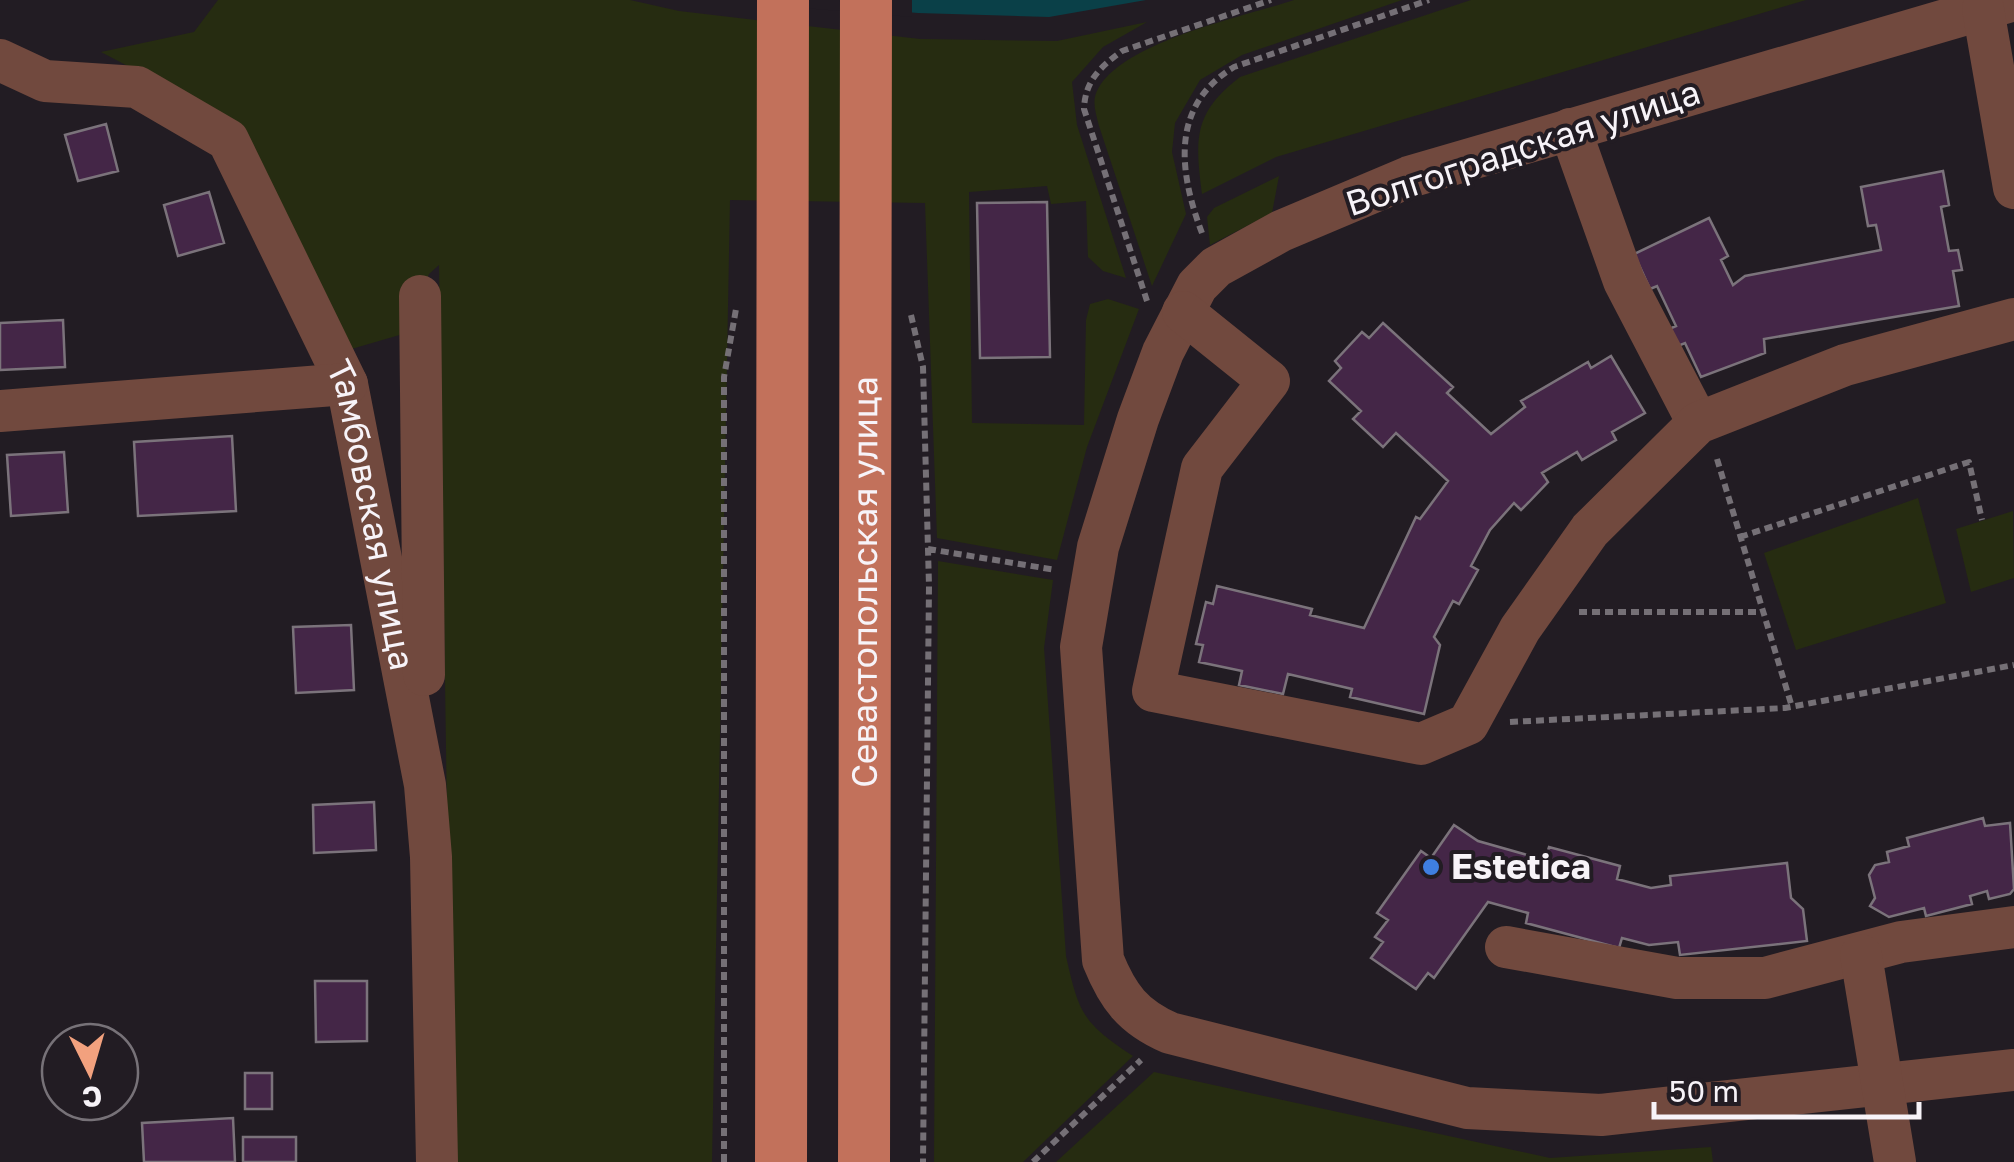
<svg xmlns="http://www.w3.org/2000/svg" width="2014" height="1162" font-family="'Golos Text',sans-serif">
<style>
.green{fill:#262c11}
.water{fill:#0a4048}
.pier{fill:#221c23}
.building{fill:#442647;stroke:#7b737b;stroke-width:2.5}
.lines{fill:none;stroke-linecap:round;stroke-linejoin:round}
.path{stroke:#757076;stroke-width:6;stroke-dasharray:8 5;stroke-linecap:butt}
.minor{stroke:#71493e;stroke-width:42}
.major{stroke:#c2715b;stroke-width:52}
.shop-dot{fill:#3f7fe0;stroke:#221c23;stroke-width:4}
.labels{text-anchor:middle;stroke-width:8;stroke-linejoin:round;paint-order:stroke}
.street-label{font-size:35px;fill:#f7f3f8;stroke:#221c23}
.poi-label{font-size:35px;font-weight:bold;fill:#f7f3f8;stroke:#221c23;text-anchor:start}
</style>
<rect width="100%" height="100%" fill="#221c23"/>
<path class="green" d="M218,0H630L679,11L920,39L1057,41L1147,22L1103,47L1072,82L1077,125L1126,278L1103,271L1088,257L1086,201L1051,204L1047,186L969,192L972,423L1084,425L1086,320L1090,304L1108,299L1139,309L1087,447L1057,560L937,538L925,203L730,200L712,1162H452L439,265L429,274L403,334L348,350L219,114L101,52L194,32Z
M1294,0H1402L1242,55L1200,80L1175,123L1172,152L1186,214L1152,286L1099,126C1096,113 1091,101 1098,89C1124,41 1243,17 1294,0Z
M1471,0H1806L1276,157L1202,194C1195,139 1193,113 1240,77Z
M1279,176L1272,213L1210,245L1207,217L1214,208Z
M1918,498L1946,603L1796,650L1764,553Z
M2013,511L2014,578L1971,592L1956,529Z
M938,561L1053,580L1044,648L1066,956C1079,1014 1083,1023 1133,1056L1023,1162H934Z
M1154,1072L1550,1158L1711,1147L1713,1162H1056Z"/>
<path class="water" d="M768,0H1146L1049,17L918,13Z"/>
<path class="pier" d="M763,0H912V17L768,5Z"/>
<path class="building" d="M106,124L118,171L78,181L65,135Z
M1943,171L1949,205L1941,207L1949,251L1958,250L1962,270L1953,271L1959,306L1764,339L1765,353L1701,377L1685,343L1678,346L1669,329L1676,326L1657,286L1650,289L1634,254L1709,218L1728,256L1721,260L1733,285L1745,276L1881,250L1876,225L1868,226L1861,187Z
M209,192L224,243L178,256L164,205Z
M1047,202L1050,357L980,358L977,203Z
M63,320L65,367L0,370V323Z
M1383,323L1453,387L1447,393L1491,434L1525,407L1521,401L1588,362L1591,368L1611,356L1645,413L1612,432L1616,440L1592,454L1582,460L1577,452L1542,473L1548,482L1529,502L1521,510L1514,503L1490,530L1471,566L1478,570L1459,604L1453,601L1434,637L1440,645L1424,714L1350,697L1352,689L1288,674L1283,694L1239,685L1242,671L1199,662L1203,645L1196,644L1206,602L1213,604L1217,586L1312,609L1310,615L1364,628L1416,517L1420,519L1448,481L1396,433L1383,447L1353,419L1361,411L1329,381L1341,368L1335,361L1362,332L1369,338Z
M232,436L236,511L138,516L134,442Z
M64,452L68,512L11,516L7,455Z
M351,625L354,690L296,693L293,627Z
M374,802L376,850L314,853L313,805Z
M1983,818L1985,826L2010,823L2014,889L2010,894L1989,899L1987,891L1970,896L1972,904L1926,916L1924,908L1889,917L1870,906L1875,898L1869,875L1875,865L1889,862L1887,852L1909,846L1907,838Z
M1454,825L1478,841L1545,860L1549,847L1620,866L1617,879L1651,888L1671,885L1670,876L1787,863L1791,898L1803,909L1807,941L1680,955L1678,942L1649,945L1622,938L1619,948L1526,923L1528,913L1488,902L1434,978L1428,973L1416,989L1371,958L1383,942L1375,937L1388,920L1377,913L1421,851L1431,858Z
M315,981H367V1041L316,1042Z
M245,1073H272V1109H245Z
M233,1118L235,1162H144L142,1123Z
M243,1137H296V1162H243Z"/>
<g class="lines">
<path class="path" d="M1202,233C1178,170 1171,105 1234,67L1429,0
M1147,301L1084,109C1085,81 1100,67 1122,51L1271,0
M911,315L923,367L929,586L923,1162
M1717,459L1792,707
M1740,537L1969,462L1982,520
M928,549L1056,570
M1579,612H1763
M1510,722L1785,708L2014,665
M724,1162V377L736,309
M1033,1162L1141,1060"/>
<g class="minor">
<path d="M2014,0L1409,177L1281,231L1216,267L1197,286L1163,352L1138,419L1098,547L1081,647L1103,960C1118,997 1133,1017 1170,1033L1467,1108L1601,1115L2014,1070"/>
<path d="M1983,9L2014,188"/>
<path id="s1" d="M0,60L45,81L137,87L228,140L347,384L425,785L431,857L437,1162"/>
<path d="M1570,129L1624,281L1698,423"/>
<path d="M420,296L424,675"/>
<path d="M1183,312L1269,381L1202,468L1153,691L1421,744L1468,724L1520,629L1590,530L1698,423L1845,365L2014,319"/>
<path d="M0,411L347,384"/>
<path d="M1506,947L1677,978H1765L1901,942L2014,927"/>
<path d="M1861,955L1895,1162"/>
</g>
<g class="major">
<path d="M781,1162L783,0"/>
<path id="s2" d="M864,1162L866,0"/>
</g>
</g>
<circle class="shop-dot" cx="1431" cy="867" r="10"/>
<g class="labels">
<g class="street-label">
<text transform="translate(1523 148) rotate(-18)" y="12">Волгоградская улица</text>
<text dy="12" stroke="none"><textPath href="#s1" startOffset="652">Тамбовская улица</textPath></text>
<text dy="12" stroke="none"><textPath href="#s2" startOffset="580">Севастопольская улица</textPath></text>
</g>
<g class="poi-label">
<text x="1451" y="879">Estetica</text>
</g>
</g>
<g transform="translate(90 1072) rotate(175)"><circle r="48" fill="#221c23" stroke="#777278" stroke-width="2.5"/>
<path d="M0-8L18 38L0 25L-18 38Z" fill="#f2a17e"/>
<text y="-15" font-size="28" font-weight="bold" text-anchor="middle" fill="#f7f3f8">С</text>
</g>
<path d="M1654 1102v15h265v-15" fill="none" stroke="#f7f3f8" stroke-width="5"/>
<text x="1669" y="1102" font-size="30" fill="#f7f3f8" stroke="#221c23" stroke-width="8" paint-order="stroke">50 m</text>
</svg>
